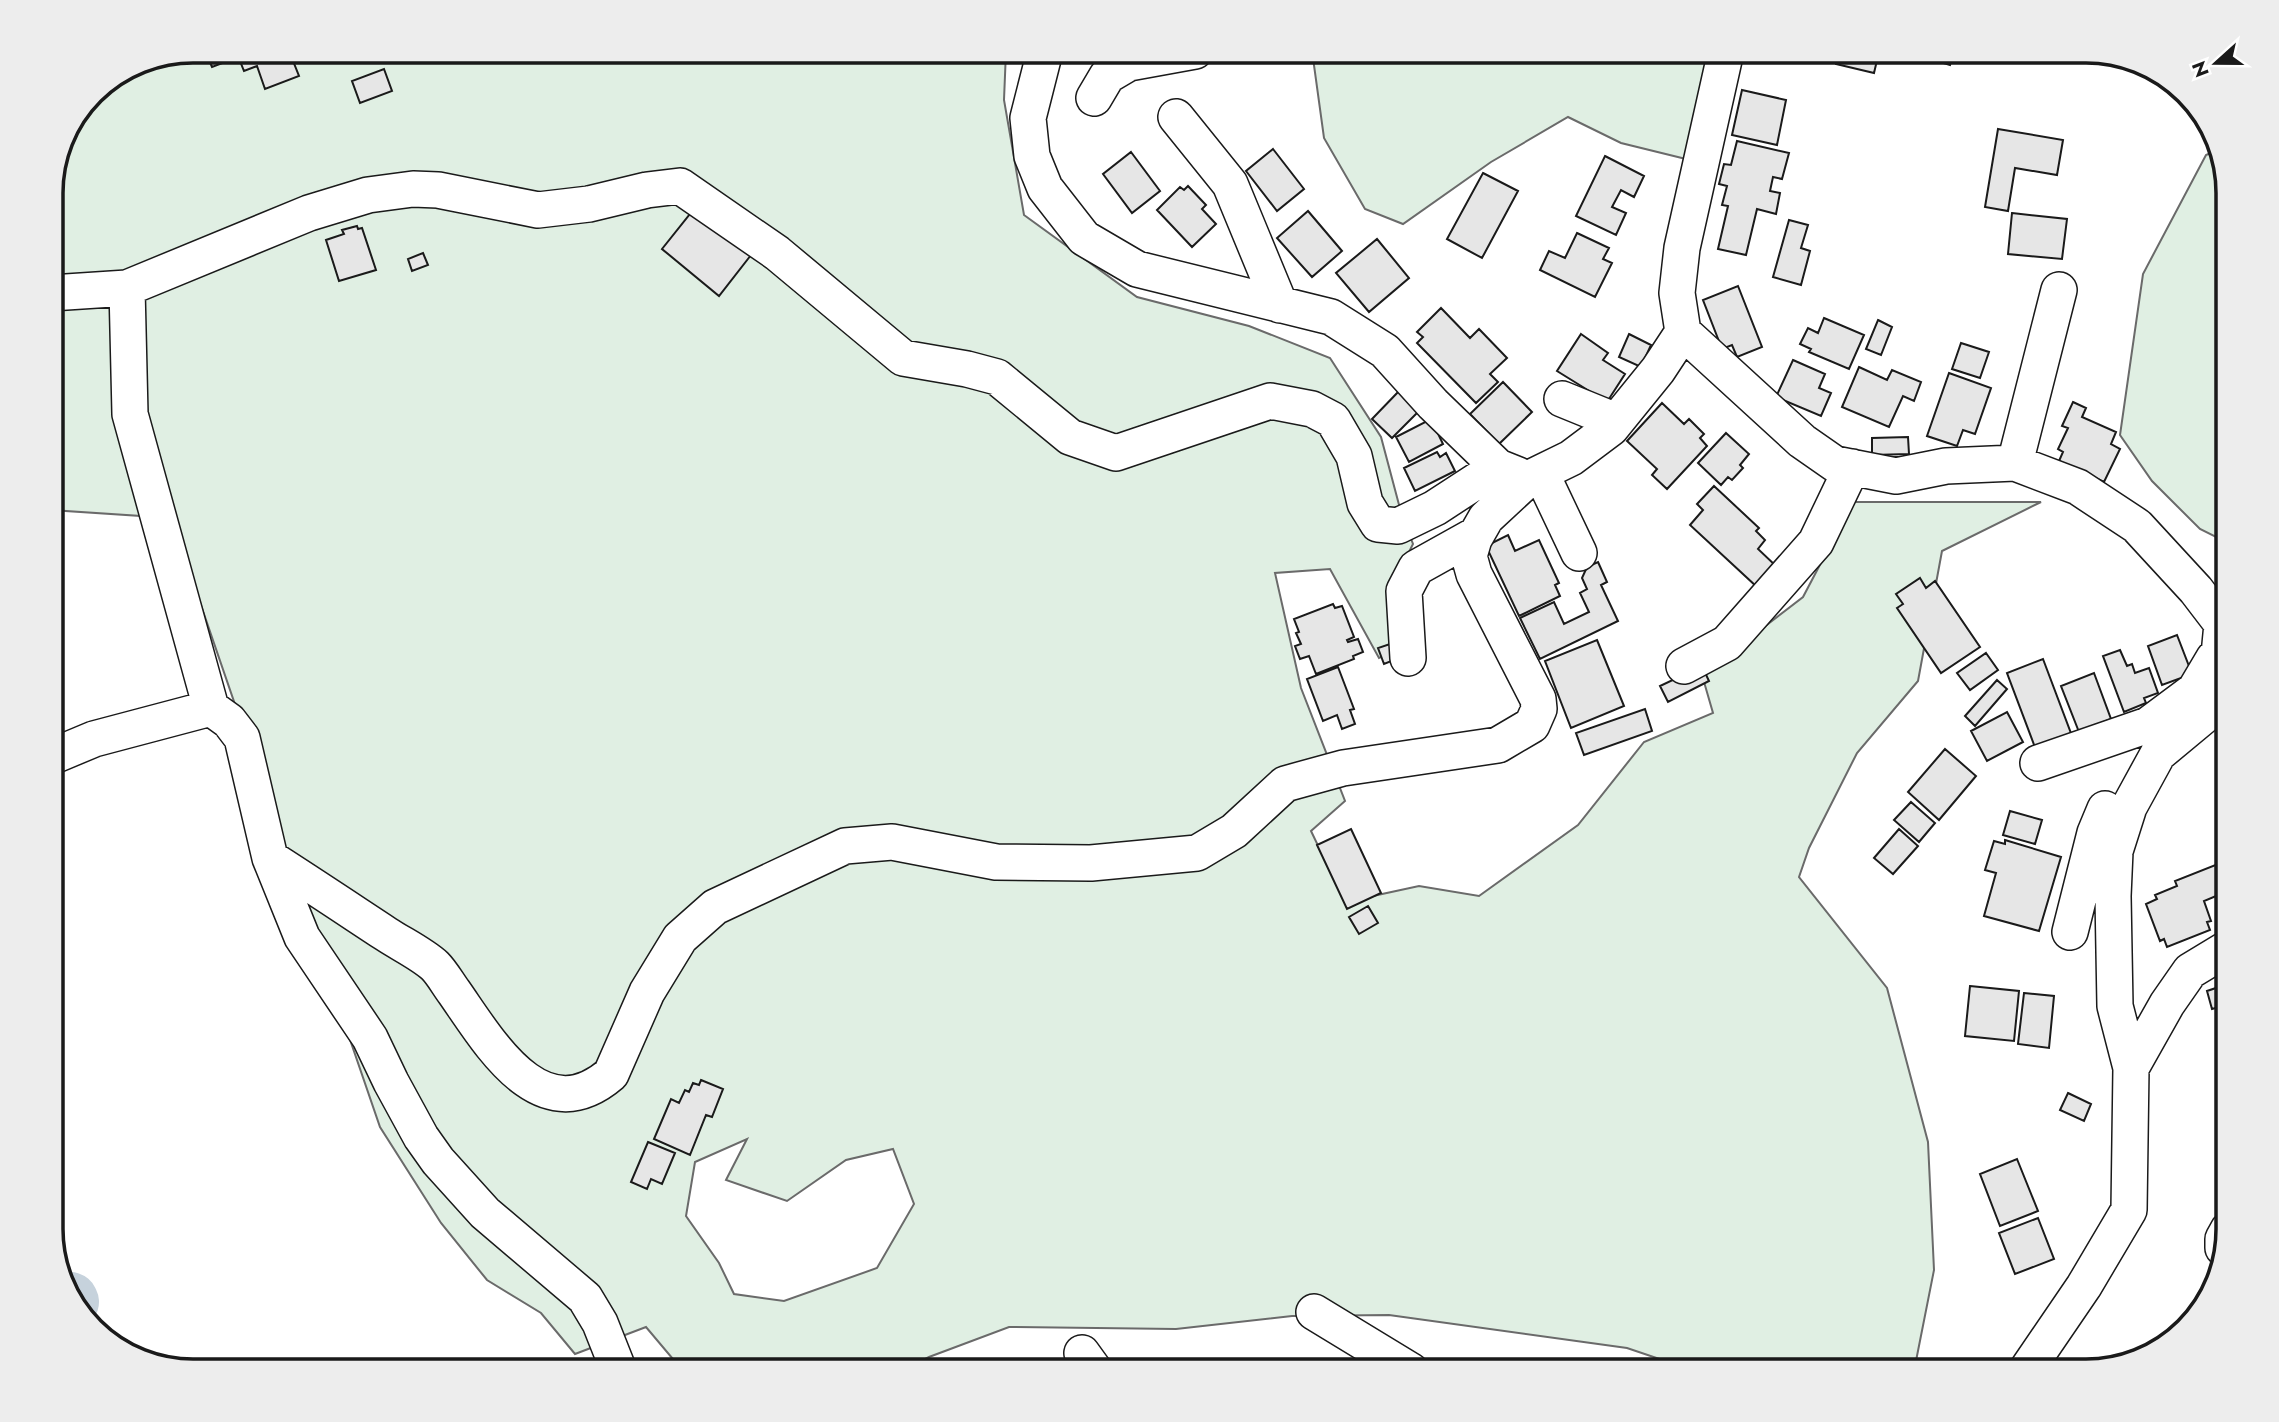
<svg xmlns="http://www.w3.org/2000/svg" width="2279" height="1422" font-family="Jost,sans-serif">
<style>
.green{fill:#e0efe3;stroke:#6a6a6a;stroke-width:2;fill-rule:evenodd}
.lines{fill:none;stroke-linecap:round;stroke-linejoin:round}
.river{stroke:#c6d2dc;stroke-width:56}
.building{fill:#e6e6e6;stroke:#1a1a1a;stroke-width:2}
.minor-casing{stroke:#1a1a1a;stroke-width:38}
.minor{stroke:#fff;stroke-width:35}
.rim{fill:none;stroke:#1a1a1a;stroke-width:3.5}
</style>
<rect width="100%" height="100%" fill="#fff"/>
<path class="green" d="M193,51H1006L1004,100L1024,215L1137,297L1249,326L1330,358L1381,437L1402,516L1413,544L1391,588L1407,645L1379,658L1330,569L1275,573L1301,688L1345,801L1311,831L1345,902L1419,886L1479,896L1578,825L1644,742L1713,713L1702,675L1803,597L1853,502H2041L1942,551L1918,681L1857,753L1809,848L1799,877L1887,988L1928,1142L1934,1270L1915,1366L1904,1371H1695L1627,1348L1389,1315L1292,1316L1176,1329L1009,1327L929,1357L902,1371H683L646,1327L575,1354L541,1313L487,1280L441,1223L380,1127L171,518L51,510V184L62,138L93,92L139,61ZM747,1139L726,1180L787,1201L846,1160L893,1149L914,1204L877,1268L784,1301L734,1294L719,1263L686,1216L695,1162Z
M1318,51H1710L1690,160L1621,143L1568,117L1491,162L1403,224L1365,209L1324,138L1313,58Z
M2217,150L2228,192V543L2200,529L2152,481L2120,435L2143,274L2206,155Z"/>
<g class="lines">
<path class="river" d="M70,1300L71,1302"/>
</g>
<path class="building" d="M205,51H224L228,61L212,67Z
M236,51H289L299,76L265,89L257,66L244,71Z
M1839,51L1879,52L1874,73L1836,64Z
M1903,51H1954L1950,65Z
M384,69L392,91L360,103L352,81Z
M1742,90L1786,100L1777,145L1732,135Z
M1998,129L2063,140L2057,175L2015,168L2008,211L1985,207Z
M1737,141L1789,153L1782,179L1773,177L1770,191L1780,193L1776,214L1757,209L1746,255L1718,249L1728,206L1722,205L1727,186L1719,184L1724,164L1731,165Z
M1273,149L1304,189L1277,211L1246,171Z
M1131,152L1160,191L1132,213L1103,174Z
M1605,156L1644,176L1634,197L1621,190L1612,207L1626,213L1616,235L1576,216Z
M1483,173L1518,191L1482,258L1447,239Z
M1188,186L1206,205L1202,209L1216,224L1192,247L1157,210L1180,187L1184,190Z
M694,209L751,255L719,296L662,249Z
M1308,211L1342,251L1312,277L1277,238Z
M2012,213L2067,219L2062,259L2008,254Z
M1789,220L1808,225L1801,248L1810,251L1801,285L1773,277Z
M357,226L358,229L362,228L376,270L339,281L326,240L344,234L342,230Z
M1577,233L1609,248L1603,259L1612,263L1595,297L1540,270L1549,251L1565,258Z
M1377,239L1409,278L1369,312L1336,273Z
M423,253L428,265L412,271L408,259Z
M1738,286L1762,347L1737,357L1732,345L1722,349L1703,300Z
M1441,308L1470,338L1479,329L1507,358L1490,374L1498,382L1476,403L1417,343L1423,337L1417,332Z
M1824,318L1864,335L1849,369L1809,352L1811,349L1800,344L1808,328L1818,333Z
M1878,320L1892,327L1881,355L1866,349Z
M1581,334L1608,353L1603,360L1625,374L1607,402L1557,371Z
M1629,334L1651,345L1641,367L1619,357Z
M1961,343L1989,352L1980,378L1952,369Z
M1793,360L1825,374L1819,388L1831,393L1821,416L1776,397Z
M1859,367L1887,380L1892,370L1921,382L1914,401L1903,396L1889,427L1842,407Z
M1949,373L1991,388L1975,434L1963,430L1957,446L1927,436Z
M1503,382L1532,412L1499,444L1470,414Z
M1400,390L1420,410L1392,438L1372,419Z
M2073,402L2086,408L2082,417L2116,432L2111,444L2120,449L2104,482L2059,461L2063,452L2058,449L2068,428L2062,426Z
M1662,403L1684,424L1689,419L1704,434L1700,438L1707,446L1667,489L1652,475L1657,469L1627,441Z
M1431,419L1443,444L1409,462L1396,437Z
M1726,433L1749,454L1740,465L1743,468L1732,480L1728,477L1721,485L1698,463Z
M1908,437L1909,454L1872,455V438Z
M1437,452L1440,457L1446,453L1455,471L1415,491L1404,468Z
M1714,486L1759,528L1756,531L1765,540L1758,549L1776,566L1757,587L1690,525L1703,510L1697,504Z
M1508,535L1515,551L1539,540L1559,583L1555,585L1560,596L1519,616L1486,546Z
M1598,562L1607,582L1601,585L1618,621L1540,659L1520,618L1554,602L1564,624L1589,612L1580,593L1587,589L1582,578L1587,567Z
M1920,578L1926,588L1935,581L1980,647L1941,673L1897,608L1903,604L1896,594Z
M1333,604L1335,608L1342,606L1354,637L1347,640L1348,642L1358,639L1363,652L1353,656L1354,659L1316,674L1309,656L1300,659L1295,646L1301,644L1296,633L1299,632L1294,619Z
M2177,635L2192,674L2162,685L2148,646Z
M1597,640L1624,706L1571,728L1545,661Z
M1393,643L1399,658L1384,664L1378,648Z
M2120,650L2127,666L2132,664L2135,673L2149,668L2158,693L2144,698L2146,703L2124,712L2103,656Z
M1986,653L1998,670L1970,690L1957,673Z
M2043,659L2072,736L2036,750L2007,673Z
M1702,666L1709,681L1668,702L1660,686Z
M1338,667L1354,709L1350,710L1355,724L1342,729L1337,715L1323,721L1307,679Z
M2094,673L2111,719L2079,732L2061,686Z
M1997,680L2007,689L1975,726L1965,716Z
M1645,709L1652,731L1584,755L1576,733Z
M2007,712L2023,742L1987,761L1971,731Z
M1945,749L1976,776L1939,820L1908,792Z
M1911,802L1935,823L1919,842L1894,820Z
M2010,811L2042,820L2035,844L2003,835Z
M1351,829L1381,893L1347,909L1317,845Z
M1899,829L1918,846L1893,874L1874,858Z
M2005,840L2061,857L2039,931L1984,916L1996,873L1985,870L1994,841L2005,844Z
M2223,862L2228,875V891L2204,901L2211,921L2207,922L2210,930L2167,947L2164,939L2160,941L2146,904L2157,899L2155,895L2177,886L2175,881Z
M1368,906L1378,923L1359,934L1349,917Z
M2228,984V1027L2226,1028L2219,1007L2212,1009L2207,991Z
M1970,986L2019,991L2014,1041L1965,1036Z
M2024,993L2054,996L2049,1048L2018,1044Z
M701,1080L723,1089L712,1117L706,1115L690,1155L654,1139L671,1099L679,1103L685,1090L689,1092L693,1083L699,1085Z
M2068,1093L2091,1104L2084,1121L2060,1110Z
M648,1142L675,1153L662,1184L651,1179L647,1189L631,1182Z
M2017,1159L2038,1211L2000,1226L1980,1174Z
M2038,1218L2054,1259L2015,1274L1999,1233Z"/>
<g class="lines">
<g class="minor-casing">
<path id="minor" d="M1045,51L1028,118L1032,156L1045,188L1084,238L1137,269L1331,317L1385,351L1433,404L1498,467L1518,475
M1726,51L1682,248L1677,293L1683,332L1802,441L1835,464L1896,476L1946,466L2015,463L2078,487L2137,526L2196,590L2222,624L2215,696L2205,715L2158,754L2129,807L2115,851L2113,896L2115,1006L2131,1068L2167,1004L2190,971L2228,948
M1094,98L1107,76L1129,63L1195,51
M1176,117L1230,184L1280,305
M127,288L130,414L211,708
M51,293L127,288L309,213L368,195L413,189L438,190L538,210L589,204L647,190L680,186L777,253L903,358L967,369L997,377L1070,437L1116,453L1270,401L1312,409L1333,420L1354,456L1365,503L1378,524L1398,526L1435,508L1498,467
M1562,399L1616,421
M2015,463L2059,290
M1541,473L1579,553
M1408,658L1404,591L1416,568L1477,534
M1684,666L1727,643L1816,542L1852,467
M51,757L94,739L211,708L229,721L242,738L270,858L302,937L370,1038L391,1082L421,1137L438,1161L485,1213L585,1298L600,1323L619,1371
M2038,763L2148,725L2195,690L2214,658
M270,858C309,883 348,909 386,934C401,944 422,954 435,966C442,973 448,984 454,992C489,1042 541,1134 611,1074L647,992L680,938L715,907L845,846L892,842L996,862L1091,863L1197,853L1234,831L1285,784L1343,768L1498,745L1532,725L1539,709L1538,699L1474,574L1469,556L1474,539L1486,518L1528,479L1571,458L1611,428L1658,370L1683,332
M2070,932L2095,833L2105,809
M2223,1248V1239L2228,1230
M1314,1312L1411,1371
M1082,1353L1095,1371
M2026,1371L2084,1286L2129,1210L2131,1068"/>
</g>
<use href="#minor" class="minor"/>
</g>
<path d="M0 0H2279V1422H0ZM193 63H2086A130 130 0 0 1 2216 193V1229A130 130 0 0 1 2086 1359H193A130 130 0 0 1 63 1229V193A130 130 0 0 1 193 63Z" fill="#ededed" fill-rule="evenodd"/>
<path class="rim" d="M193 63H2086A130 130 0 0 1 2216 193V1229A130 130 0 0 1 2086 1359H193A130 130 0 0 1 63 1229V193A130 130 0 0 1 193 63Z"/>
<g transform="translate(2216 63) rotate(249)" stroke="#ffffff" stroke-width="5" paint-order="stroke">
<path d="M0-5L12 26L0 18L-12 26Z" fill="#1a1a1a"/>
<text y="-10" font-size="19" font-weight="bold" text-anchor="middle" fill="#1a1a1a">N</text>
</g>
</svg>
